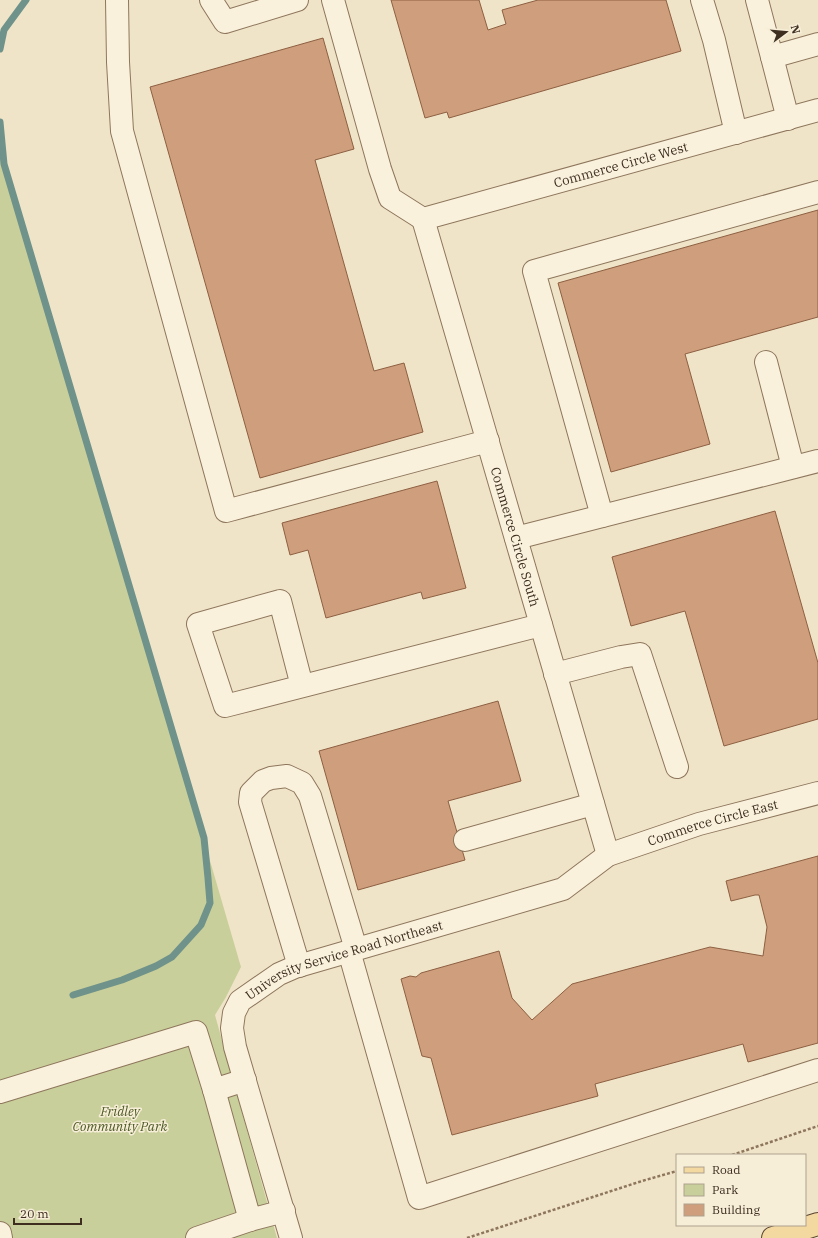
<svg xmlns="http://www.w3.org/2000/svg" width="818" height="1238" font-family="'IBM Plex Serif',serif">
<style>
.green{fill:#c9cf9b}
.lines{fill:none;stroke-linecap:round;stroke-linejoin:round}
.stream{stroke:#6f938a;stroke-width:7}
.building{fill:#cf9f7d;stroke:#8d5f41}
.minor-casing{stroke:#8d765c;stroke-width:24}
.major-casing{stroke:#5b4430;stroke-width:24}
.path{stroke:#8d765c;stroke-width:2.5;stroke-dasharray:3 2;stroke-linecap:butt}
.minor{stroke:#faf1dc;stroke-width:22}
.major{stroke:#f3d9a0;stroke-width:22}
.labels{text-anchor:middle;stroke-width:3;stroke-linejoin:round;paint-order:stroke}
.street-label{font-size:13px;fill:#3d2e20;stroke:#f7eed8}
.park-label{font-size:13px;font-style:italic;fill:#4d5a26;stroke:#f7eed8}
</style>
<rect width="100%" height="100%" fill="#f0e4c8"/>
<path class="green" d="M0,141L241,967L226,997L215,1015L277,1238H0Z"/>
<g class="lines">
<path class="stream" d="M0,49L4,30L26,0
M0,122L4,164L204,838L208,878L210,903L201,925L172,957L156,966L122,980L73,995"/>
</g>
<path class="building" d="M391,0H479L488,30L506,24L502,10L538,0H666L681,51L449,118L447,112L425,118Z
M323,38L354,149L315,160L374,371L404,363L423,432L260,478L150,87Z
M818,210V317L685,354L710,444L611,472L558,283Z
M437,481L466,588L423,599L421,592L326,618L308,550L290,555L282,523Z
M775,511L818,663V719L724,746L685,611L631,626L612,557Z
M498,701L521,781L448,801L465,860L358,890L319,751Z
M818,856V1043L748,1062L743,1044L595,1084L598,1096L452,1135L431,1058L422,1056L401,979L410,976L416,977L421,973L499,951L512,998L532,1020L572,984L710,947L763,956L767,927L759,895H755L731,901L726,881Z"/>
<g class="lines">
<g class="minor-casing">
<g id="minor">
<path d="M117,0L118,62L122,131L226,511L488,441"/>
<path d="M211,0L225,22L297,0"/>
<path d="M333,0L380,169L390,198L423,219"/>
<path d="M702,0L714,40L736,133"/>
<path d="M757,0L772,57L818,44"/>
<path d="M772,57L788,119"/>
<path id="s1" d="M423,219L608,855"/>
<path id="s2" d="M423,219L818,110"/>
<path d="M766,362L793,467"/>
<path d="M602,516L534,271L818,192"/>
<path d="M516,538L818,461"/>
<path d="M555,674L621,657L640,654L677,767"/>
<path d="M302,686L280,601L198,624L225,706L541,625"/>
<path d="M465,840L593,804"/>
<path d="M349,951L419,1198L818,1070"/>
<path d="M299,966L250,802L251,793L263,781L271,778L287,776L302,783L310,796L356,949"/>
<path d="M214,1090L250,1220L284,1211"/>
<path d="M0,1092L196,1032L214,1090L245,1080"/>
<path d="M0,1233L1,1238"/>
<path d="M197,1238L250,1220"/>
<path id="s3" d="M291,1238L235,1047L232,1028L234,1013L240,1001L279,974L295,967L563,889L608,855L699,824L818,793"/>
</g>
</g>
<g class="major-casing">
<path id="major" d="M773,1238L818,1224"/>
</g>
<path class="path" d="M732,1155L818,1126
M467,1238L642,1181L677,1171"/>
<use href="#minor" class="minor"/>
<use href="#major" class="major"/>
</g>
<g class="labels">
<g class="street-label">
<text dy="5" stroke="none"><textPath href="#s2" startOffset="205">Commerce Circle West</textPath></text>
<text dy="5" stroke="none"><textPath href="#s1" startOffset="331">Commerce Circle South</textPath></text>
<text dy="5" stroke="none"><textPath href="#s3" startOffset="757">Commerce Circle East</textPath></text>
<text dy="5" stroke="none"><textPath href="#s3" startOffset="360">University Service Road Northeast</textPath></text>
</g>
<g class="park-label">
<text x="120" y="1116">Fridley<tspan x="120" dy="15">Community Park</tspan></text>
</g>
</g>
<rect x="676" y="1154" width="130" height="72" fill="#f7eed8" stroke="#ada18e"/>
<rect x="684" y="1167" width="20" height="6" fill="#f3d9a0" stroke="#ada18e"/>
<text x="712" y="1174" font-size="12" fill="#3d2e20">Road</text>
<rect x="684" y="1184" width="20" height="12" fill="#c9cf9b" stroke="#ada18e"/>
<text x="712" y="1194" font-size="12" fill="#3d2e20">Park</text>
<rect x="684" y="1204" width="20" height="12" fill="#cf9f7d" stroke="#ada18e"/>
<text x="712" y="1214" font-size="12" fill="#3d2e20">Building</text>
<g transform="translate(786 32) rotate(74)" stroke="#f7eed8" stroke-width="3" paint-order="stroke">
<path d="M0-3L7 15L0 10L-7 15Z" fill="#3d2e20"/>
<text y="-6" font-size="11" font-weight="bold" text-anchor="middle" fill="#3d2e20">N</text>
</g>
<path d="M14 1218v6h67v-6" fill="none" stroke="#3d2e20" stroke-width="2"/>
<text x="20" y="1218" font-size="12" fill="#3d2e20" stroke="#f7eed8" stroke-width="3" paint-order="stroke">20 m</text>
</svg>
